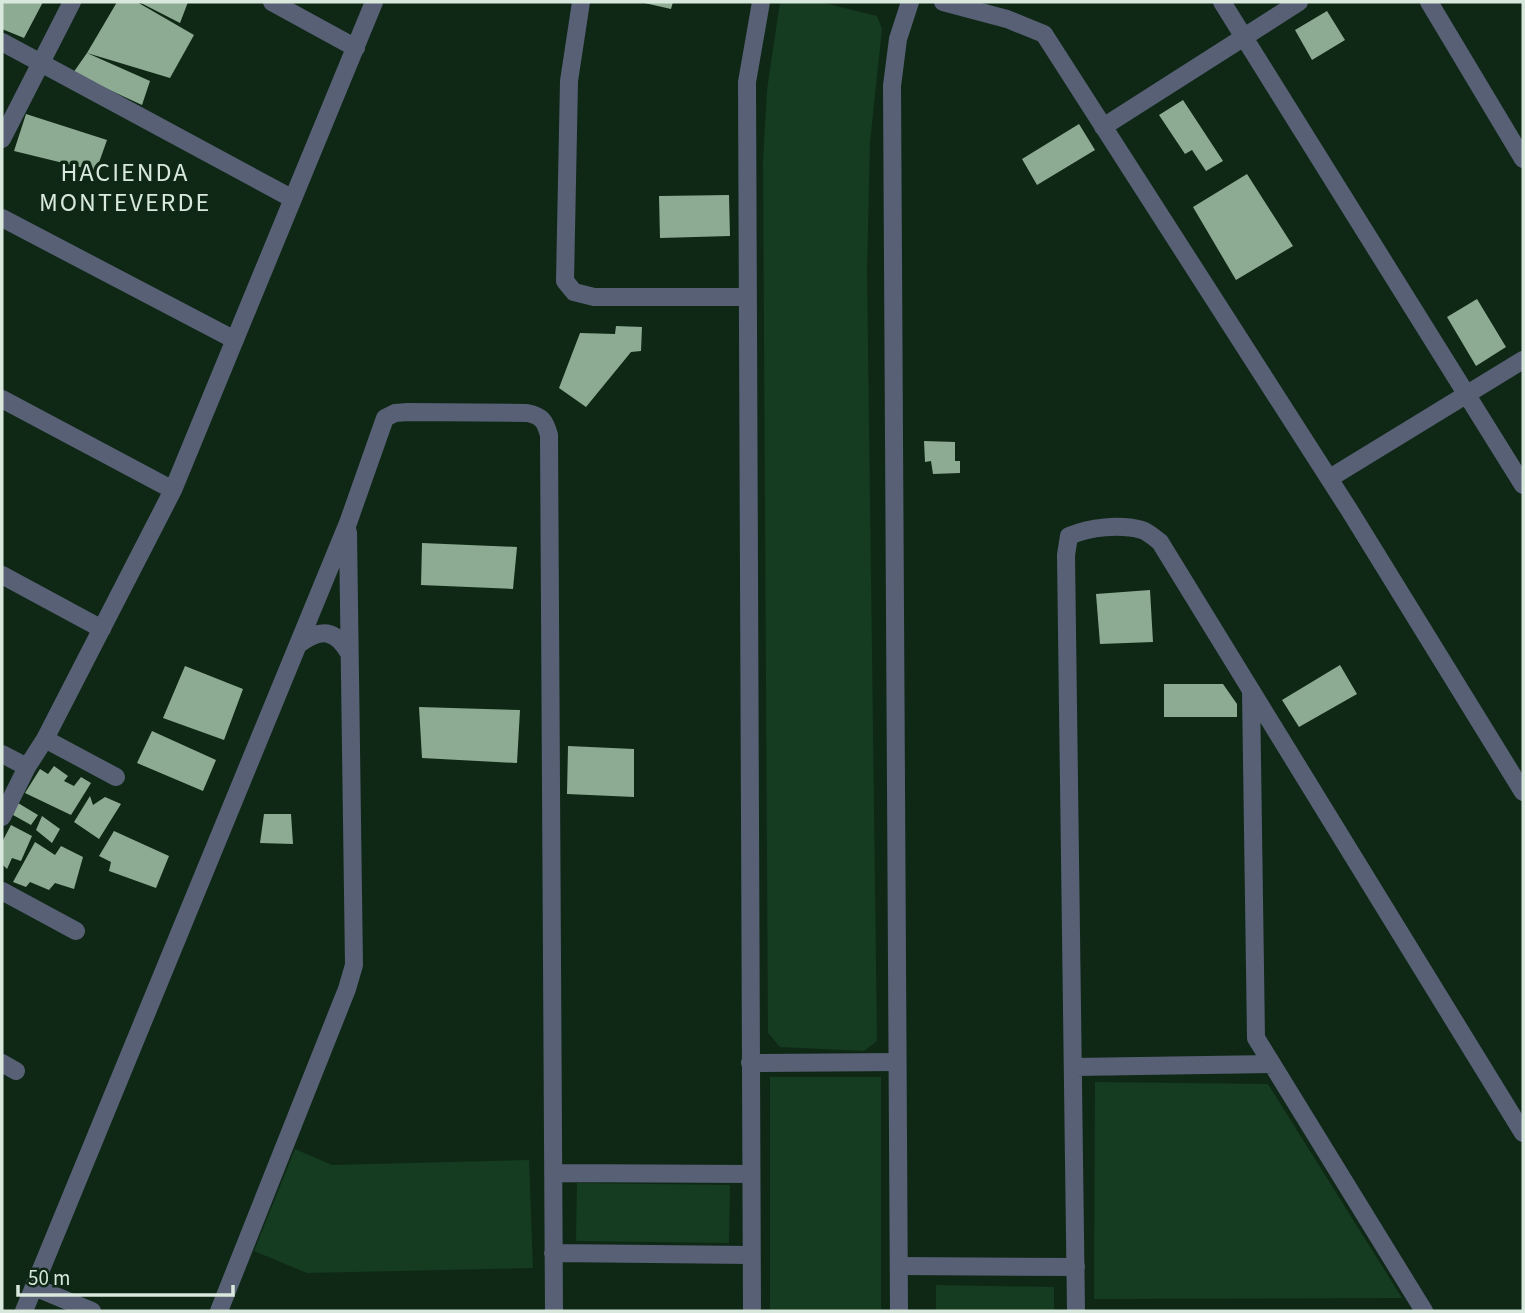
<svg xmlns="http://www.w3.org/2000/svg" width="1525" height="1313" font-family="'Source Sans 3',sans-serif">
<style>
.green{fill:#153c20}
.building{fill:#8daa92}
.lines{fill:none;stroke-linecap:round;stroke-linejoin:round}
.minor{stroke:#586076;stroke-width:18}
.tertiary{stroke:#586076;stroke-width:18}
.labels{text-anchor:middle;stroke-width:7;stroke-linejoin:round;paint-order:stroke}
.neighbourhood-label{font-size:26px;letter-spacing:2px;fill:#d9e8dc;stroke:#0f2816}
</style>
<rect width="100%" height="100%" fill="#0f2816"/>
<path class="green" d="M780,2H820L877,16L882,29L870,142L867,270L877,1041L864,1051L780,1047L768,1033L763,162L767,90Z
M770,1077H881V1311H770Z
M1095,1082L1268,1084L1402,1298L1094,1299Z
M295,1149L332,1165L529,1160L533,1268L307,1273L254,1251Z
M577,1183L730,1185L729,1243L576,1241Z
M936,1285L1054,1287V1311H936Z"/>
<path class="building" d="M2,2H43L24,38L2,29Z
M117,2H137L194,35L170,78L87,53Z
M139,2H188L180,23Z
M640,2H673L671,9Z
M1327,11L1345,40L1312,60L1295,30Z
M87,53L150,81L142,105L73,73Z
M1183,100L1223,161L1206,171L1192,150L1185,154L1159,115Z
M26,114L107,140L96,171L14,151Z
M1079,124L1095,150L1037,185L1022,159Z
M1247,174L1293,246L1236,280L1193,207Z
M729,195L730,236L660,238L659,196Z
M1477,299L1506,347L1476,366L1447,317Z
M616,326L642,327L641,351L631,352L586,407L559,388L580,333L615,334Z
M924,441L955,442V461H960V473L933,474L931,461L925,462Z
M422,543L517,547L513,589L421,585Z
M1150,590L1153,642L1100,644L1096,594Z
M1340,665L1357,694L1299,727L1282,700Z
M185,666L243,689L224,740L163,718Z
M1164,684H1223L1237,704V717H1164Z
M419,707L520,710L517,763L422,758Z
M152,731L216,760L203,791L137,763Z
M568,746L634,749V797L567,794Z
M54,766L68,776L64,781L74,786L81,777L91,783L71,815L25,793L40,769L48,774Z
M90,796L93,805L105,797L121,804L99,839L74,822Z
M18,803L38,815L31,825L13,815Z
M264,814H291L293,844L260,843Z
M42,816L60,829L52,843L36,830Z
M11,825L32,836L21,861L12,858L7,869L2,864V842Z
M114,831L169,856L156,888L109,871L111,862L99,856Z
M35,842L55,855L61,846L83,857L74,889L55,883L49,890L30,882L26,887L13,882Z"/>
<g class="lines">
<path class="minor" d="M272,2L356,48
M581,2L569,81L565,281L574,292L594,297H747
M943,2L1007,19L1044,34L1348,508L1523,792
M1222,2L1523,485
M1429,2L1523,159
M2,42L293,199
M1103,127L1299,2
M2,139L72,2
M2,218L235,340
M2,399L173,490
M1330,478L1523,360
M2,575L102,629
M299,644C321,628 335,629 349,653
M1251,691L1256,1038L1424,1311
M45,739L116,777
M2,754L27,767
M2,817L27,767L45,739L173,490L374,2
M2,891L76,931
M2,1063L16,1071
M750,1063L897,1062
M1074,1067L1272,1064
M553,1173L751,1174
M553,1253L751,1255
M899,1266L1076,1267
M34,1287L92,1311
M24,1311L348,523L385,418L395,413L408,412L527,413C542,416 545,421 549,435L554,1311
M219,1311L347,989L354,965L348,532
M1076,1311L1066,555L1069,536C1090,527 1120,524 1142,530C1148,532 1155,538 1160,542L1523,1133"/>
<path class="tertiary" d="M752,1311L747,82L761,2
M899,1311L892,86L898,39L910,2"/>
</g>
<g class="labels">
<g class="neighbourhood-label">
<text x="125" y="181">HACIENDA<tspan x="125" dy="30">MONTEVERDE</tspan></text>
</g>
</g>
<rect width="1525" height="1313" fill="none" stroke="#d9e8dc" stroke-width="7"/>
<path d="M18 1285v10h215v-10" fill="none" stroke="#d9e8dc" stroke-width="3.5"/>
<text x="28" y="1285" font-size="21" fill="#d9e8dc" stroke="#0f2816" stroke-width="5" paint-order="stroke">50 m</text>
</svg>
